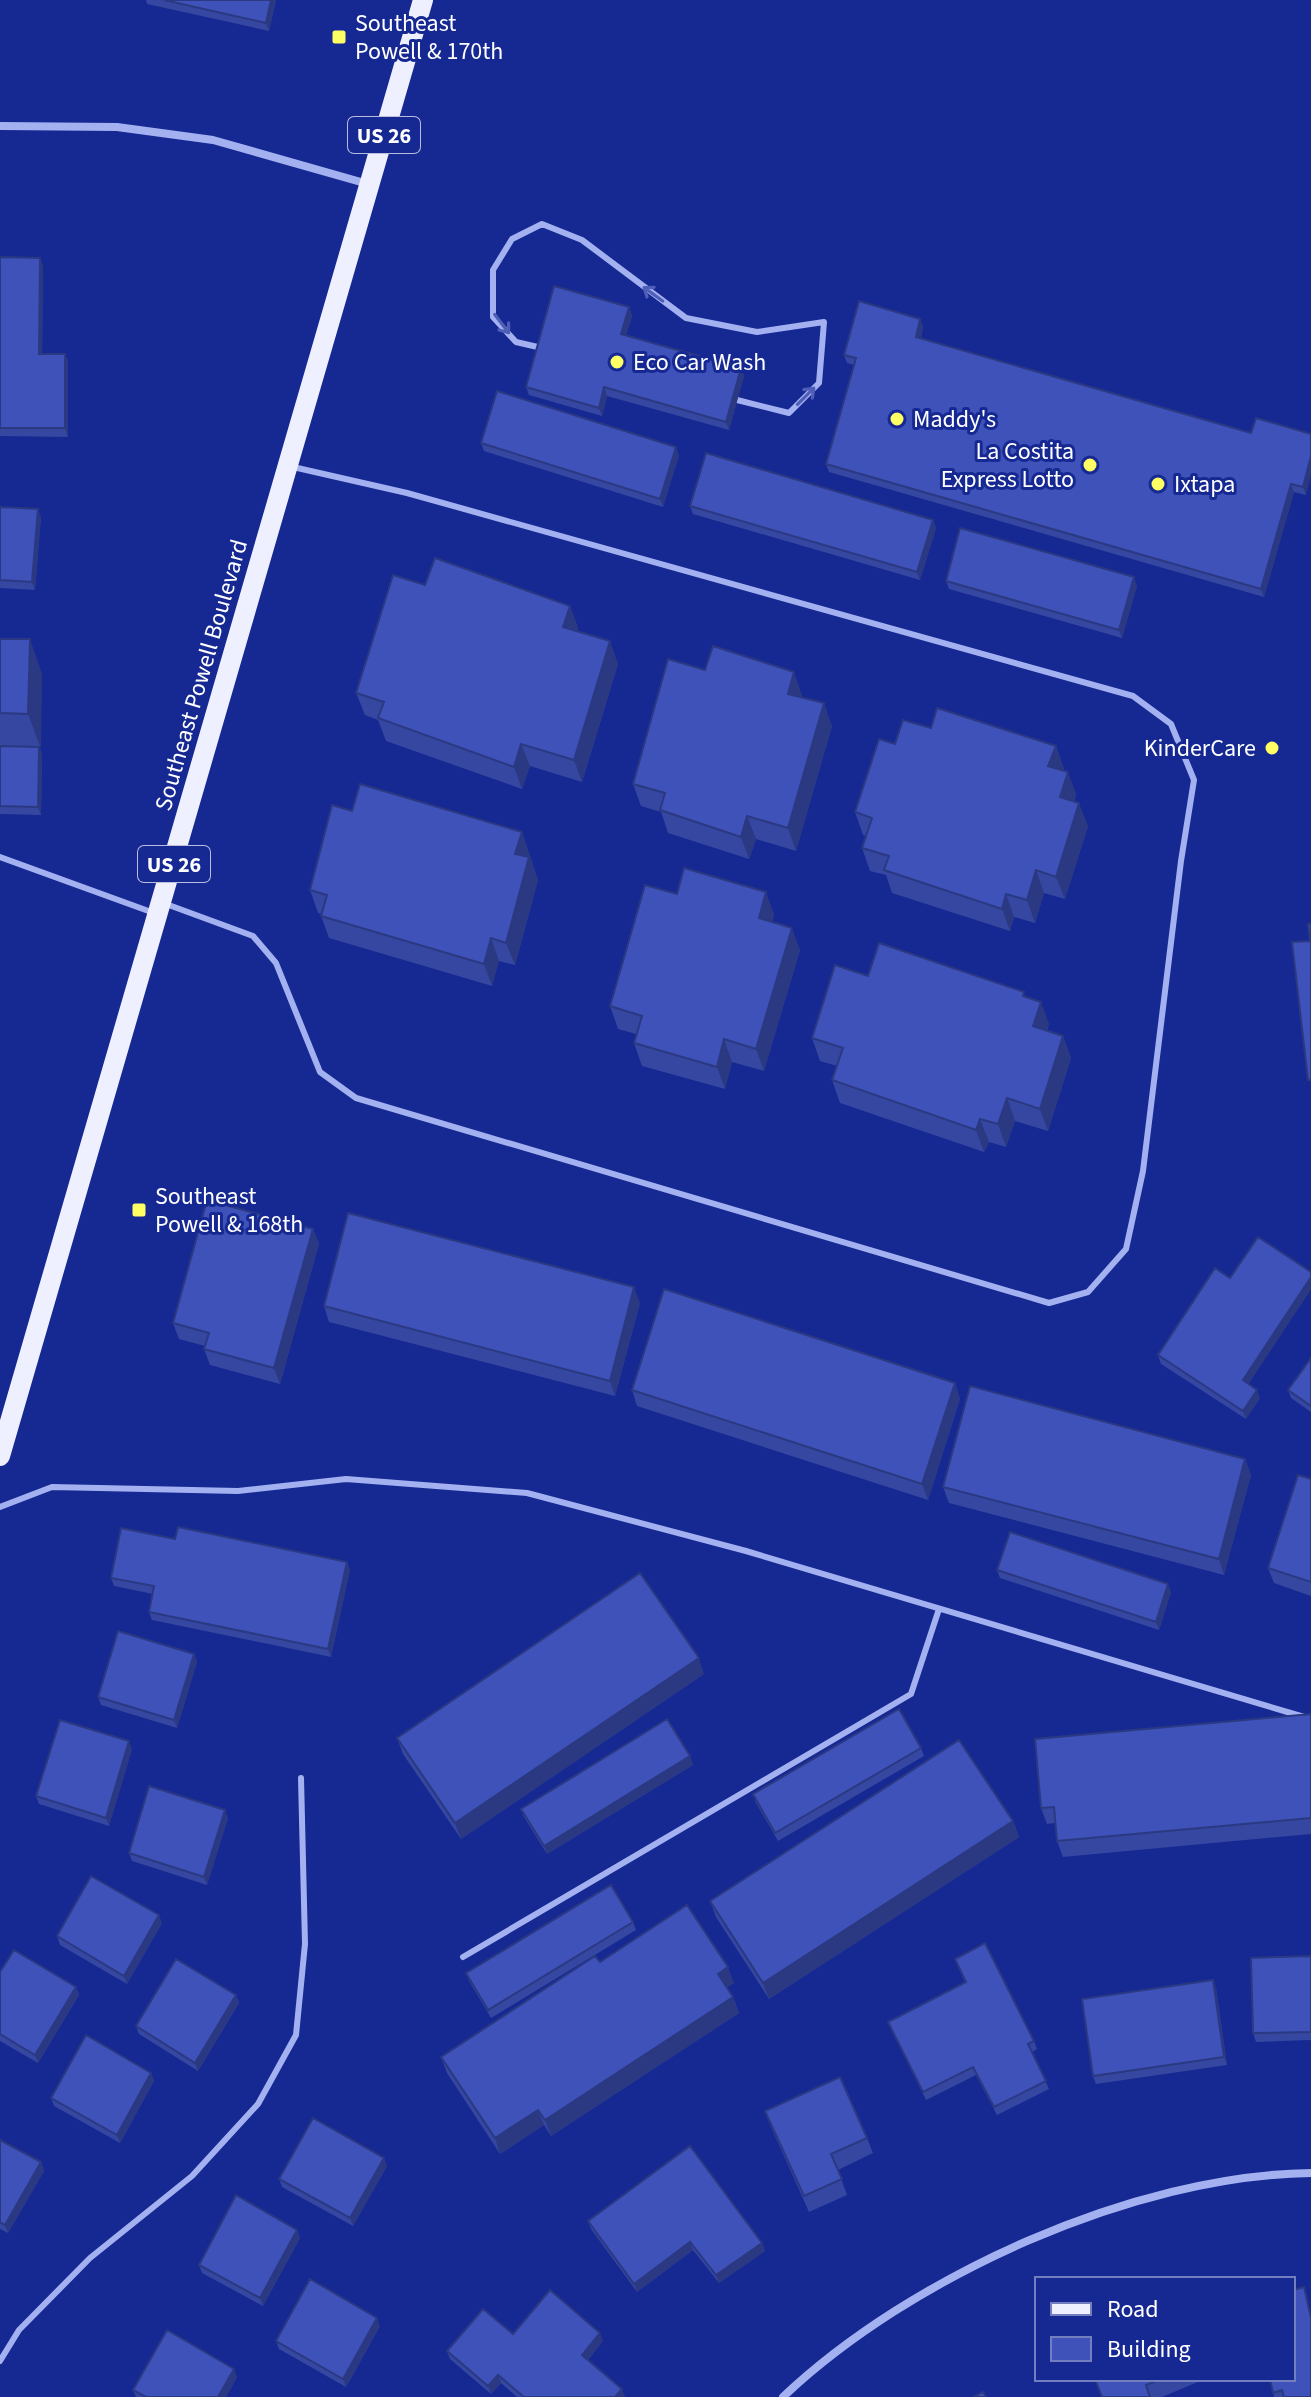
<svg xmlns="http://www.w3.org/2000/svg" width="1311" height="2397" font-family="'Source Sans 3',sans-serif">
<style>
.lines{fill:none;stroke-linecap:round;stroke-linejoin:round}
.lane{stroke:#a4b1f1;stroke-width:6}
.street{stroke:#a4b1f1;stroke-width:8}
.primary{stroke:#eef0ff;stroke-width:20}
.wall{fill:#3547a0}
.shaded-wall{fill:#2b3982}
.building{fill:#3e52ba;stroke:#2b3982;stroke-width:2}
.oneway{stroke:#4f5fb8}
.poi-dot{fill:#ffff64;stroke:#162892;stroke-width:3}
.labels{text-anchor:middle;stroke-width:6;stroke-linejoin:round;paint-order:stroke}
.shield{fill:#162892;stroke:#b9bede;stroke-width:2}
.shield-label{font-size:22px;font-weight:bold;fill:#fff}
.poi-label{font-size:24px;fill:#fff;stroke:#162892;text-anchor:start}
.street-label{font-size:24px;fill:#fff;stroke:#162892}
</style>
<rect width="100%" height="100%" fill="#162892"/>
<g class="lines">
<path class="lane" d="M542,348L516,342L493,317V270L512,239L542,224L582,240L686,318L757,332L824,322L819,383L789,413L737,400
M0,857L154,913
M166,904L253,936L276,963L320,1072L356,1098L1049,1303L1088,1292L1126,1249L1143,1171L1181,861L1194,780L1171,724L1133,696L407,493L293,467
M0,1507L52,1487L238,1491L346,1479L527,1493L746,1551L1311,1719
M463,1957L911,1694L939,1609
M0,2361L19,2330L90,2258L192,2176L258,2104L296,2035L305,1944L301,1778"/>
<path class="street" d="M0,126L117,127L213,140L368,184
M783,2397C911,2276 1134,2175 1311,2173"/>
<path class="primary" d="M0,1456L423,0"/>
</g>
<path class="wall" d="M146,0H276L269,31L147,4Z
M0,257L40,258L43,266L42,354H65L68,362V437L0,436Z
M629,307L632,316L626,335L741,368L744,376L729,430L607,396L602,416L529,395L526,387Z
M920,319L923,327L921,338L1251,433L1311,434L1306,495L1294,492L1264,597L829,472L826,464L854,365L847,363L844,355Z
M481,443L679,455L663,507L484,451Z
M690,506L933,520L936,528L920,580L693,514Z
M0,507L41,517L35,590L0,588Z
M946,581L1137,586L1122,638L949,589Z
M425,585L570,606L578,628L577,631L618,664L582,782L530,766L522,789L386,741L378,720L365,715L356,693Z
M0,639L42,674L40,749L42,755L41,815L0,814Z
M705,670L802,695V697L832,726L796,851L756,839L749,859L668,833L661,812L641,806L633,784Z
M931,728L1056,746L1064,769L1063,770L1076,794L1074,802L1088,826L1065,899L1044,893L1035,923L1014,917L1010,931L892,893L886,875L870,871L862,848L866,836L863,835L855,812L895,744Z
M352,811L522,832L538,880L515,965L499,961L492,986L329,938L321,916L322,914L318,913L310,890Z
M677,894L774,914L772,922L800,950L764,1071L732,1062L725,1089L642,1066L634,1043L636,1034L618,1029L610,1006Z
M868,976L1025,997L1049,1024L1047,1031L1063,1036L1071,1058L1048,1131L1015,1121L1006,1147L989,1142L984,1152L840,1103L832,1080L837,1066L820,1061L812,1038Z
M313,1229L319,1244L280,1384L210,1365L204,1349L205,1346L179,1339L173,1323Z
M1311,1272V1289L1248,1384L1260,1398L1246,1419L1161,1364L1158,1355L1230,1278Z
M640,1303L615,1396L329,1322L324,1306Z
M1311,1358V1412L1291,1398L1288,1390Z
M955,1383L960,1399L928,1500L637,1406L632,1390Z
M1245,1459L1251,1475L1224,1575L949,1503L943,1487Z
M1311,1479V1596L1274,1583L1268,1568Z
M175,1539L347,1562L350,1570L331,1657L152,1620L149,1612L153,1594L114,1586L111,1578Z
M997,1570L1171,1592L1159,1630L1000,1578Z
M194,1654L197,1662L177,1728L101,1705L98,1697Z
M704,1674L461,1839L403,1754L397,1738Z
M1311,1714V1834L1063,1857L1057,1841L1055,1823L1047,1824L1041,1808Z
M921,1748L924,1756L778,1841L756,1803L753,1794Z
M132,1749L109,1826L39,1804L36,1796Z
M690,1756L693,1765L547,1854L524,1817L521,1809Z
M228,1818L207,1885L132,1861L129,1853Z
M1013,1821L1019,1837L769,1999L716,1917L710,1901Z
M633,1922L636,1930L491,2018L469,1981L466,1973Z
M162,1923L127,1984L60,1945L57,1936Z
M1311,1956V2040L1256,2042L1253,2033Z
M955,1959L1034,2041L1037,2049L1032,2052L1049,2089L997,2115L976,2075L926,2100L888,2022L965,1983Z
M600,1962L734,1983L727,1987L733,1997L739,2013L551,2136L544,2125L500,2154L447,2073L441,2057Z
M0,1972L76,1987L79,1995L38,2063L0,2041Z
M1216,1988L1227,2065L1096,2084L1093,2076Z
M236,1995L239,2003L198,2071L139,2034L136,2026Z
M151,2073L154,2081L120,2143L54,2106L51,2098Z
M765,2111L867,2138L873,2153L838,2170L847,2195L809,2212L771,2127Z
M0,2140L41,2162L44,2171L8,2233L0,2229Z
M387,2166L353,2226L282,2187L279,2179Z
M588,2221L762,2243L765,2251L719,2283L693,2250L637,2292L591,2229Z
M297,2230L300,2238L263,2306L202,2273L199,2265Z
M1304,2287L1307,2296L1311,2397H1274L1273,2393Z
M380,2326L346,2387L279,2349L276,2341Z
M513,2334L603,2341L588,2360L625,2397H517L501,2383L491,2394L450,2359L447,2351Z
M237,2377L226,2397H136L133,2390Z
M1095,2379H1205L1162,2397H1102Z"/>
<path class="shaded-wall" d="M271,0H276L269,31L266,23Z
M40,258L43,266L42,362L39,354Z
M629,307L632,316L624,342L621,334Z
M920,319L923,327L919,345L916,337Z
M65,354L68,362V437L65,428Z
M741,368L744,376L729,430L726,422Z
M604,387L607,396L602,416L599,408Z
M676,447L679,455L663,507L660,499Z
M1311,456V475L1306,495L1303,487Z
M1291,484L1294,492L1264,597L1261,589Z
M38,509L41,517L35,590L32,582Z
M933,520L936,528L920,580L917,572Z
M1134,577L1137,586L1122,638L1119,630Z
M570,606L578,628L571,650L563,627Z
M30,639L42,674L41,749L28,714Z
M610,641L618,664L582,782L574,760Z
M794,672L802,695L796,716L788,694Z
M824,703L832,726L796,851L788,828Z
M521,744L530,766L522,789L514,767Z
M1056,746L1064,769L1057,789L1048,766Z
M39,747L42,755L41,815L38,807Z
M1068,772L1076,794L1068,820L1060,797Z
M1079,803L1088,826L1065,899L1056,877Z
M747,816L756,839L749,859L741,837Z
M522,832L538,880L515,965L506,943L515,854Z
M1036,870L1044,893L1035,923L1027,900Z
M766,892L774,914L767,940L759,918Z
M1006,894L1014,917L1010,931L1002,909Z
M792,928L800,950L764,1071L756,1049Z
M491,938L499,961L492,986L484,964Z
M1041,1002L1049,1024L1041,1049L1033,1026Z
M1063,1036L1071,1058L1048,1131L1040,1109Z
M724,1039L732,1062L725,1089L717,1067Z
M1007,1098L1015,1121L1006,1147L998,1124Z
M980,1119L989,1142L984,1152L976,1130Z
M313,1229L319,1244L280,1384L274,1368Z
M1311,1277V1289L1246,1388L1243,1380Z
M634,1287L640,1303L615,1396L610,1381Z
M955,1383L960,1399L928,1500L922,1484Z
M1257,1390L1260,1398L1246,1419L1243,1411Z
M1245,1459L1251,1475L1224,1575L1219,1559Z
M347,1562L350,1570L331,1657L328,1649Z
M1168,1584L1171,1592L1159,1630L1156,1622Z
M194,1654L197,1662L177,1728L174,1720Z
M699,1658L704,1674L461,1839L455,1823Z
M129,1741L132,1749L109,1826L106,1818Z
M690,1756L693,1765L547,1854L544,1846Z
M225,1810L228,1818L207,1885L204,1877Z
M1013,1821L1019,1837L769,1999L763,1983Z
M159,1915L162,1923L127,1984L124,1976Z
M728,1967L734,1983L724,1989L718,1974Z
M1213,1980L1216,1988L1227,2065L1224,2057Z
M76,1987L79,1995L38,2063L35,2055Z
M236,1995L239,2003L198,2071L195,2063Z
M733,1997L739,2013L551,2136L545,2120Z
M151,2073L154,2081L120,2143L117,2135Z
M538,2110L544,2125L500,2154L495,2138Z
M384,2158L387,2166L353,2226L350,2218Z
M41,2162L44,2171L8,2233L5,2225Z
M297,2230L300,2238L263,2306L260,2298Z
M690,2242L693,2250L637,2292L634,2284Z
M762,2243L765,2251L719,2283L716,2275Z
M377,2318L380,2326L346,2387L343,2379Z
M600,2333L603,2341L585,2363L582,2355Z
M234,2369L237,2377L226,2397H218Z
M498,2375L501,2383L491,2394L488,2386Z
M622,2389L625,2397H615Z"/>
<path class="building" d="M164,0H271L266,23Z
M0,257L40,258L39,354H65V428H0Z
M554,286L629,307L621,334L741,368L726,422L604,387L599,408L526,387Z
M859,301L920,319L916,337L1251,433L1256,418L1311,434V456L1303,487L1291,484L1261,589L826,464L856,358L844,355Z
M497,391L676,447L660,499L481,443Z
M706,453L933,520L917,572L690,506Z
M0,507L38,509L32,582L0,580Z
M960,528L1134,577L1119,630L946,581Z
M435,558L570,606L563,627L610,641L574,760L521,744L514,767L378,718L384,702L356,693L393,575L425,585Z
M0,639H30L28,714L0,713Z
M713,646L794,672L788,694L824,703L788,828L747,816L741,837L660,810L665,793L633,784L668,659L705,670Z
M937,708L1056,746L1048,766L1068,772L1060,797L1079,803L1056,877L1036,870L1027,900L1006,894L1002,909L884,870L889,856L862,848L872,818L855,812L879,739L895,744L903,720L931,728Z
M0,746L39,747L38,807L0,806Z
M360,784L522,832L515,854L529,857L506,943L491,938L484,964L321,916L327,895L310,890L332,805L352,811Z
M684,868L766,892L759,918L792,928L756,1049L724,1039L717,1067L634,1043L642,1016L610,1006L645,885L677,894Z
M1308,924H1311V1080H1308L1292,942L1310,941Z
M879,943L1024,992L1023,996L1041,1002L1033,1026L1063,1036L1040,1109L1007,1098L998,1124L980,1119L976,1130L832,1080L843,1048L812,1038L835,965L868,976Z
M207,1200L313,1229L274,1368L204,1349L209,1333L173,1323Z
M348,1213L634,1287L610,1381L324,1306Z
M1258,1237L1311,1272V1277L1243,1380L1257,1390L1243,1411L1158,1355L1215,1268L1230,1278Z
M664,1289L955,1383L922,1484L632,1390Z
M1311,1358V1406L1288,1390Z
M970,1386L1245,1459L1219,1559L943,1487Z
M1298,1475L1311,1479V1582L1268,1568Z
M178,1527L347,1562L328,1649L149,1612L154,1586L111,1578L121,1528L175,1539Z
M1010,1532L1168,1584L1156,1622L997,1570Z
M640,1573L699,1658L455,1823L397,1738Z
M118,1631L194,1654L174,1720L98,1697Z
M899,1709L921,1748L775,1833L753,1794Z
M1311,1714V1818L1057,1841L1054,1807L1041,1808L1035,1739Z
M667,1719L690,1756L544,1846L521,1809Z
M60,1720L129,1741L106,1818L36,1796Z
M959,1740L1013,1821L763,1983L710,1901Z
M149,1786L225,1810L204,1877L129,1853Z
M91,1876L159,1915L124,1976L57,1936Z
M611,1885L633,1922L488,2010L466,1973Z
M687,1905L728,1967L718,1974L733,1997L545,2120L538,2110L495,2138L441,2057L595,1956L600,1962Z
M985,1943L1034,2041L1028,2044L1046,2081L994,2107L973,2067L923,2092L888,2022L966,1982L955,1959Z
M14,1950L76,1987L35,2055L0,2034V1972Z
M1311,1956V2032L1253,2033L1251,1958Z
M176,1959L236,1995L195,2063L136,2026Z
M1213,1980L1224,2057L1093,2076L1082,1999Z
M86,2035L151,2073L117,2135L51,2098Z
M840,2077L867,2138L831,2154L842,2179L804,2196L765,2111Z
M313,2118L384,2158L350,2218L279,2179Z
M0,2140L41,2162L5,2225L0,2222Z
M690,2146L762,2243L716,2275L690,2242L634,2284L588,2221Z
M236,2195L297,2230L260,2298L199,2265Z
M310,2279L377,2318L343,2379L276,2341Z
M1304,2287L1311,2318V2397H1284L1282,2390L1273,2393L1270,2379H1293V2290Z
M550,2290L600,2333L582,2355L622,2389L615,2397H524L498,2375L488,2386L447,2351L483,2309L513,2334Z
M167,2330L234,2369L218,2397H146L133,2390Z
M1095,2379H1161L1146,2385L1150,2397H1102Z
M983,2392L986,2397H973Z"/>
<defs><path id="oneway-shaft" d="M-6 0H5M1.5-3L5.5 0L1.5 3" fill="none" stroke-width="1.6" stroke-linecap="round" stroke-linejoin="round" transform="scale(2)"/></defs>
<g class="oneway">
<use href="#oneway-shaft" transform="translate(653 294) rotate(-144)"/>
<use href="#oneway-shaft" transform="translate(502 324) rotate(53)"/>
<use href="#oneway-shaft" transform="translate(806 396) rotate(-45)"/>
</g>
<g class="poi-dot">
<rect x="331" y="29" width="16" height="16" rx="4"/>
<circle cx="617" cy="362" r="8"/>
<circle cx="897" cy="419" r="8"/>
<circle cx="1090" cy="465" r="8"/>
<circle cx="1158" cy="484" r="8"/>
<circle cx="1272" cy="748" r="8"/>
<rect x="131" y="1202" width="16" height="16" rx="4"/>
</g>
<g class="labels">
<g class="shield">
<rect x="348" y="117" width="72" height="36" rx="6"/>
<rect x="138" y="846" width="72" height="36" rx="6"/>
</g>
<g class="shield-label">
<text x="384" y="143">US 26</text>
<text x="174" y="872">US 26</text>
</g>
<g class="poi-label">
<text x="355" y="31">Southeast<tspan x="355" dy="28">Powell &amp; 170th</tspan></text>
<text x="633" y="370">Eco Car Wash</text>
<text x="913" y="427">Maddy's</text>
<text x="1074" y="459" text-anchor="end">La Costita<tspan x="1074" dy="28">Express Lotto</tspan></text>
<text x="1174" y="492">Ixtapa</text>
<text x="1256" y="756" text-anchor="end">KinderCare</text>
<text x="155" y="1204">Southeast<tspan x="155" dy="28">Powell &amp; 168th</tspan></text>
</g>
<g class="street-label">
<text transform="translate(201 675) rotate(-74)" y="8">Southeast Powell Boulevard</text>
</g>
</g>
<rect x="1035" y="2277" width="260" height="104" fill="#162892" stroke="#737ebe" stroke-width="2"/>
<rect x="1051" y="2303" width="40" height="12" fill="#eef0ff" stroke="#737ebe" stroke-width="2"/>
<text x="1107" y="2317" font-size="24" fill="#ffffff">Road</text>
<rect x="1051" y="2337" width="40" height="24" fill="#3e52ba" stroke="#737ebe" stroke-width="2"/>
<text x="1107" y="2357" font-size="24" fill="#ffffff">Building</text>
</svg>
